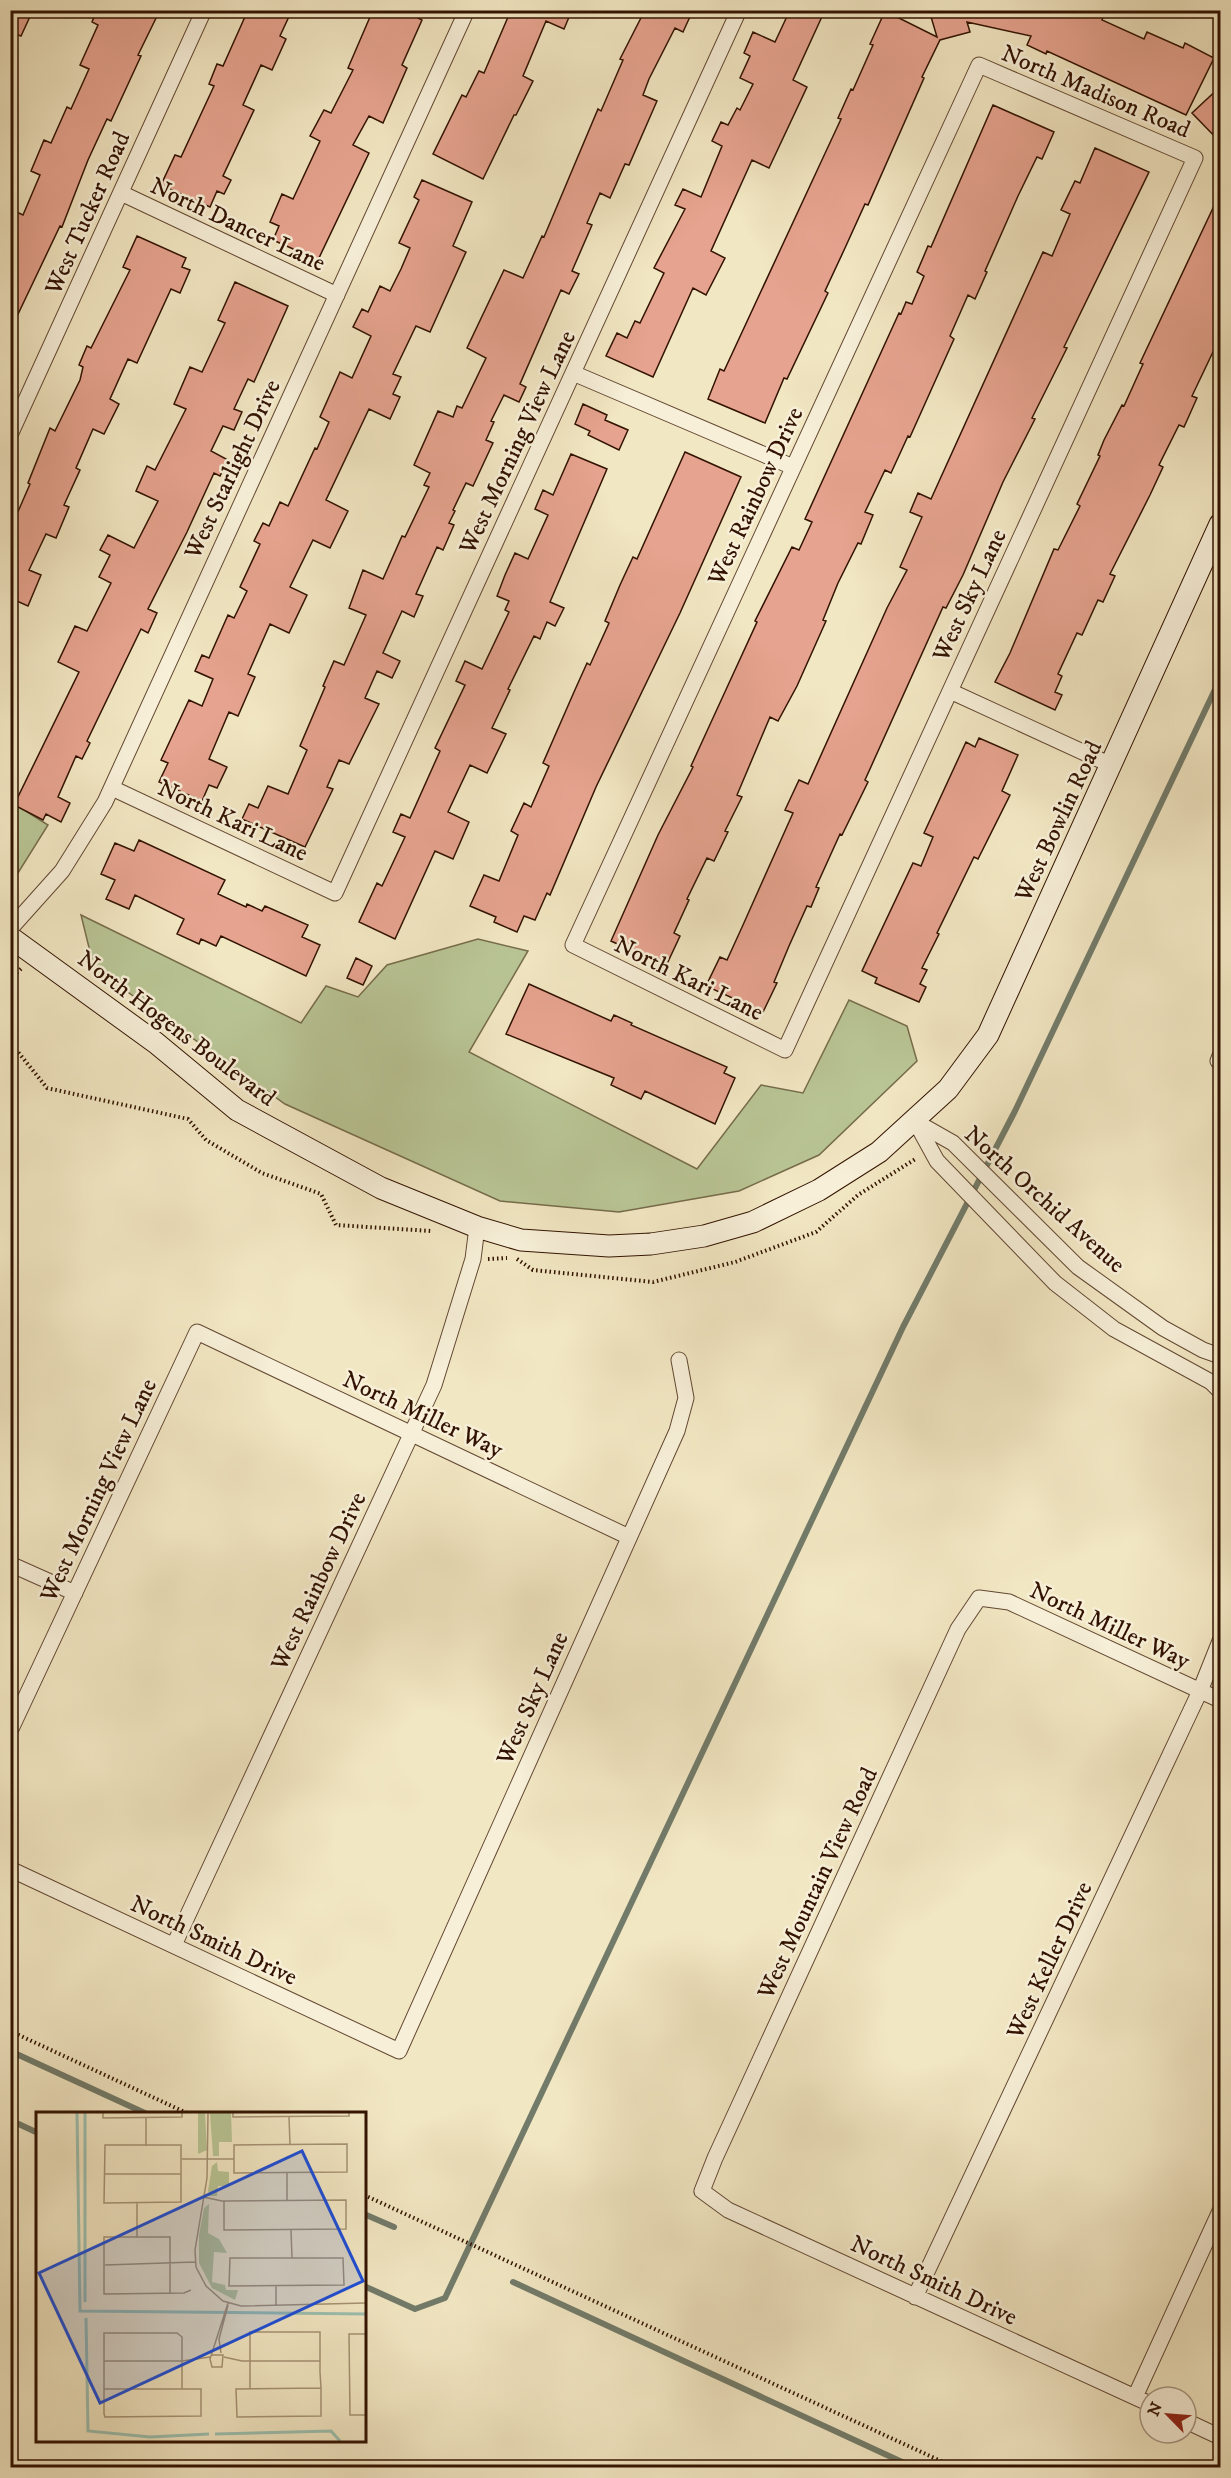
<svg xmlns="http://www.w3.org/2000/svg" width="1231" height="2478" font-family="'IM FELL DW Pica',serif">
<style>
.green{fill:#b9c595;stroke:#766c4b;stroke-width:1.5}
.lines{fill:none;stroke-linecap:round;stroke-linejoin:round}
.stream{stroke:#727b6a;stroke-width:6}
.building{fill:#e6a38f;stroke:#321301;stroke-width:1.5}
.street-casing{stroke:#624832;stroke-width:17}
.secondary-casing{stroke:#321301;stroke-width:23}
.path{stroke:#321301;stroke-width:4;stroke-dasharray:1.5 3;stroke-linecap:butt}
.street{stroke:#f7efd8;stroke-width:15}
.secondary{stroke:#f7efd8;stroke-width:21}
.labels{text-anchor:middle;stroke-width:5;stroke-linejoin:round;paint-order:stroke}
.street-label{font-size:24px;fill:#321301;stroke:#f7efd8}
.inset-river{fill:none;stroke:#9cc0b0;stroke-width:3}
.inset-road{fill:none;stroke:#a59275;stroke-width:1.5}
.view{fill:#1d4ed8;fill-opacity:0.15;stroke:#1d4ed8;stroke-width:3}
.inset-edge{fill:none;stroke:#321301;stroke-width:3}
</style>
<rect width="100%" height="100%" fill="#f2e7c3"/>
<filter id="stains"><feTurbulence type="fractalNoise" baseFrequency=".00333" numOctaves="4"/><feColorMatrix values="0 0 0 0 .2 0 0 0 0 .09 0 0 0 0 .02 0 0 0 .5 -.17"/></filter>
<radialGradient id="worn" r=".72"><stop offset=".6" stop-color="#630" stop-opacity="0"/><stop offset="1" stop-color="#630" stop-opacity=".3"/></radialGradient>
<path class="green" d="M10,801L48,825L18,873L11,872Z
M81,915L301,1023L326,986L358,997L387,965L478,939L528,951L469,1052L697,1169L761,1085L803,1093L849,1000L907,1026L917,1061L819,1155L739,1191L619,1212L500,1201L285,1104L94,968Z"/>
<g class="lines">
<path class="stream" d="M10,2051L147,2114
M10,2120L38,2133
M364,2214L394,2227
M513,2282L915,2468
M364,2286L415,2309L445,2298L903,1327L1015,1111L1220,679"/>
</g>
<path class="building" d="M10,10H33L21,36L10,32Z
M97,10H160L138,55L141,56L111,121L107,119L88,160L62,227L60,226L10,331V209L23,215L40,175L31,171L44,140L51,143L67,107L71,109L89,69L80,65L98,25L92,22Z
M248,10H292L280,36L286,39L272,70L261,65L243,105L254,110L223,176L231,180L224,194L217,191L210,207L161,185L175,155L181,157L214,86L209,84L217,64L223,66Z
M373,10H419L416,17L422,20L402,65L407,68L383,123L369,116L353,145L369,153L318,260L273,240L279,226L270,222L282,194L293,199L320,141L310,136L324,110L331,113L353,70L348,68Z
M511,10H572L564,29L546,21L523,76L533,81L516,115H514L483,179L433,154L462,95L466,97L479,71L484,73Z
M645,10H693L683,32L675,28L649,79L643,95L657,101L629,165L625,164L610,198L600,193L587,223L592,225L572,271L579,274L569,294L561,290L520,384L526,387L519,402L504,395L491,421L494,422L486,440L493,443L473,486L466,483L453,510L455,511L449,523L454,525L443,550L437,547L416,594L423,596L414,617L402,611L383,653L400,661L392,678L377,671L365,698L379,704L349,764L339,760L327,787L333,789L305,847L242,819L249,804L258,808L268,786L288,794L307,750L300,746L325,687L323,686L334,661L344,665L366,615L349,608L363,570L383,579L402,536L405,537L429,487L424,485L430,473L414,465L438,411L453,417L457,406L462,408L486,358L467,348L504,270L523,278L542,236L544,237L598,109L601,111L623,60L620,59Z
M790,10H825L793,80L807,87L769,168L752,160L711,251L725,258L706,295L693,288L653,377L606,356L617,333L627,338L635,321L640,323L664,273L654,268L685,209L675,205L683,189L701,197L722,146L712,141L721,122L728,125L737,108L740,110L753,84L740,78L750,56L744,53L753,32L775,42Z
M929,10H1107L1102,20L1144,39L1147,32L1183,48L1185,43L1214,58L1186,115L1047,51L1046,54L1027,45L1031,36L967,22L970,32L940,40L922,77L924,78L868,205L865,204L845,248L825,291L828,293L787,379L784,378L765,423L708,399L720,369L724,371L821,162L841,119L838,118L851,89L853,90L873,45L870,44L885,11L937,37Z
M1221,86V143L1192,113Z
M993,105L1054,132L1042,159L1037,157L1018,196L985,271L987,272L975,299L968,295L950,336L954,339L910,437L908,436L891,473L885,470L865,512L873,515L861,544L858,543L838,583L823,620L826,621L797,686L778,721L770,717L737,795L742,797L725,831L728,832L714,861L707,858L687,899L689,900L674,933L680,936L666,966L611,941L658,835L693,767L691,766L707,731L757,622L755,621L792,547L799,550L812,522L805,519L899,313L901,314L906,302L912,304L924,276L917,272L928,246L931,247Z
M1095,148L1149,172L1064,347L1067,348L1032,418L1035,419L1003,482L963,575L946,608L943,607L865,780L868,782L842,835L840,834L816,887L819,888L811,907L807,906L789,946L774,982L777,983L763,1012L706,986L720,957L727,960L743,925L793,813L785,810L799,780L808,784L887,608L907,570L900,567L922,517L910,512L918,493L931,499L1043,252L1052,256L1070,214L1061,210L1075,181L1080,183Z
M422,180L472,202L453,246L466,252L430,332L416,326L393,374L401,377L393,394L400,397L390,419L369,409L326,500L348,511L330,548L313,540L290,587L307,595L289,633L270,624L248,674L255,677L238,716L229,712L209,759L227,767L217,788L209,785L202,801L159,782L168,763L161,760L189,700L202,706L213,679L195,671L202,655L209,658L228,615L234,618L247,591L240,587L260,544L254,541L263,523L269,526L280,502L288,506L315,448L317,449L329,422L320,417L340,372L352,378L371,336L353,327L362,309L368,312L380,286L390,291L401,269L410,248L399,243L419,200L414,197Z
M1221,191V335L1192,396L1197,398L1184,427L1179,425L1159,465L1163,467L1150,495L1110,574L1115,576L1103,602L1098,600L1082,635L1077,633L1058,674L1062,676L1055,692L1062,695L1055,710L995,682L1010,653L1054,549L1058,550L1080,506L1077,504L1100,456L1098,455L1104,440L1122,405L1124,406L1143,364L1140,363Z
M137,236L186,258L182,267L190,270L180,293L171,289L137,363L128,359L110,399L119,404L104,434L93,429L76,468L80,470L64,505L69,507L56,538L46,534L29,570L41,575L28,606L10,598V530L30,484L28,483L50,428L55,431L80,380L83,367L79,365L87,346L91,348L130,270L123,267Z
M235,282L288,306L254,382L248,379L234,409L242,412L234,430L223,426L211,451L228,460L220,476L214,473L187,532L148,609L157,613L148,633L141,629L87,741L90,743L82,759L76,756L58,797L70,803L61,822L46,814L43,820L14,805L79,672L58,662L75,626L87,631L111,583L99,577L110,555L100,550L108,535L134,548L158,501L136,491L147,466L155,470L186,409L174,404L190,367L202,372L225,323L218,320Z
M583,404L607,415L605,420L628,430L619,450L588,435L590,431L575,424Z
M685,452L741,477L680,613L596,787L550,895L547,893L535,920L524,916L517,932L494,922L496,917L470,906L484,875L499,881L518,835L511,831L524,803L531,807L549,766L543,763L574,692L587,663L590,665L609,623L605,621L620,585L633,557L637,559Z
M571,454L607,469L550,602L564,608L555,626L547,622L540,639L534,636L508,689L510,690L492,728L506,734L487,773L470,765L448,812L469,822L453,859L435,851L395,939L359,922L377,883L382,886L405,837L393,832L401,814L410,818L440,751L435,748L465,685L456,681L465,661L482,669L509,612L505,610L509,601L497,596L505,575L515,553L528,559L548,515L535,509L543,490L553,495Z
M979,738L1018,755L1002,791L1010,795L978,859L974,857L937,933L939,934L922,968L927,970L920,984L926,987L919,1002L875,983L877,978L862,971L913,863L921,866L933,837L924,833L966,742L975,747Z
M139,840L225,880L218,894L246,907L247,904L262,911L265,906L308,925L302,937L320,945L306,976L221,936L216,946L201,939L199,944L177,934L184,919L135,895L129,909L106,899L115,880L101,874L115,843L134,851Z
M356,958L372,966L363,985L347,978Z
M529,984L611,1021L614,1015L632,1023L631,1025L727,1067L724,1073L735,1078L715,1124L645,1091L641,1099L611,1085L614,1078L506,1034Z"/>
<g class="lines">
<g class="street-casing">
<path id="street" d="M979,65L1195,158L785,1050L573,945Z
M121,193L337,295
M573,373L793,467
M10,435L204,10
M950,691L1111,765
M112,788L335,893L739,10
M10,929L62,871L105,802L467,10
M1220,1056L1218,1061L1220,1062
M915,1121L937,1161L1055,1283L1114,1329L1211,1382L1220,1391
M916,1122L953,1143L1078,1267L1163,1328L1203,1350L1220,1356
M10,1564L75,1593
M10,1731L197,1332L629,1537
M10,1869L399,2051L677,1431L686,1398L679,1360
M174,1945L434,1385L473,1259L477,1227
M915,2297L1200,1691L1220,1641
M1135,2397L1220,2211
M1150,2404L728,2210L702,2191L715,2158L958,1629L979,1598L1009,1602L1220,1700
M1186,2421L1220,2437"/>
</g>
<g class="secondary-casing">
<path id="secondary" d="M10,937L156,1043L237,1110L381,1188L477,1227L521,1240L609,1246L651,1244L704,1236L753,1222L819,1190L879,1152L948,1089L988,1035L1220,524"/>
</g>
<path class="path" d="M10,979L23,967
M10,1042L47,1088L188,1119L206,1140L262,1173L321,1194L336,1225L431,1231
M488,1259L507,1258
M517,1259L533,1270L653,1282L735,1262L816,1232L858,1195L917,1158
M10,2031L189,2114
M364,2195L956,2468"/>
<use href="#street" class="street"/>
<use href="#secondary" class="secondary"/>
</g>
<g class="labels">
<g class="street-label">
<text transform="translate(1096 91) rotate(23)" y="8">North Madison Road</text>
<text transform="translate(87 213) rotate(-66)" y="8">West Tucker Road</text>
<text transform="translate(238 224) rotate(25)" y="8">North Dancer Lane</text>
<text transform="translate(517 442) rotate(-65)" y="8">West Morning View Lane</text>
<text transform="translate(232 469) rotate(-65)" y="8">West Starlight Drive</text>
<text transform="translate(755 496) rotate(-65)" y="8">West Rainbow Drive</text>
<text transform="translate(969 595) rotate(-65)" y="8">West Sky Lane</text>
<text transform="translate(233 820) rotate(25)" y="8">North Kari Lane</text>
<text transform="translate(1058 821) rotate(-65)" y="8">West Bowlin Road</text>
<text transform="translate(689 978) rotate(26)" y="8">North Kari Lane</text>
<text transform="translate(177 1028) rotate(37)" y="8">North Hogens Boulevard</text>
<text transform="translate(1045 1199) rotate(42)" y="8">North Orchid Avenue</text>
<text transform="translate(423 1414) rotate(25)" y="8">North Miller Way</text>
<text transform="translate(98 1490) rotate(-65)" y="8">West Morning View Lane</text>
<text transform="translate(318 1581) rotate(-65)" y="8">West Rainbow Drive</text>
<text transform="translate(1110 1625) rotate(25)" y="8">North Miller Way</text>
<text transform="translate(532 1698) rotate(-66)" y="8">West Sky Lane</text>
<text transform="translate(817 1883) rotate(-65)" y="8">West Mountain View Road</text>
<text transform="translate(214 1940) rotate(25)" y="8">North Smith Drive</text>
<text transform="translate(1049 1960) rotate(-65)" y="8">West Keller Drive</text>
<text transform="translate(934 2280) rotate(25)" y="8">North Smith Drive</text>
</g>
</g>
<g transform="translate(36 2112)">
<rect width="330" height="330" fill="#f2e7c3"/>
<path d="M162,1H169L171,38L162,42ZM174,1H195L196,30H183V44H177ZM181,50L182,59L193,60V74H182L181,84H174L172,79L176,54ZM173,92L172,121L183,127L191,141L178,140L176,170L189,173L190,178H202L199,188L176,176L163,151V123L168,96Z" fill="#b9c595"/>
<path class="inset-river" d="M41,1L44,199L330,202M49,1V190M50,206L52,319L114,325L173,322M179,322L295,319L304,329"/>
<path class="inset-road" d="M67,1V6L146,5V1M172,1L171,66L159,138L160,155L170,174L187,189L205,194L330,191M197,1V5L313,4V1M253,5L254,33M110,6V34M311,32V60L198,61V33ZM69,33H145V90L68,91ZM146,47H198M69,62H145M167,85L186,89H188L310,88V117L188,118V89M251,89V61M101,91V125M255,118L256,146M194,146H307L308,173L193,174ZM69,153L159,150M240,173V194M134,181V125H68V182L148,181L155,178M330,222H313L314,303H330M185,241L183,227L192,193M176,243H187L186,255H176L174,247L192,191M188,245L206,249H284M68,249H146L174,245M68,277H165V304L69,305L68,302V221H141L146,225V277M214,277V220H284V260L285,276V304L201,305L200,277L285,276"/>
<path class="view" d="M266,39L327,169L64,291L3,161Z"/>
<rect width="330" height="330" class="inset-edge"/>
</g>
<rect width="1231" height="2478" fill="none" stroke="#f2e7c3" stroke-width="36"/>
<rect x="12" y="12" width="1207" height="2454" fill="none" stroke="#321301" stroke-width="3"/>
<rect x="18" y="18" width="1195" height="2442" fill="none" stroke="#321301" stroke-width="1.5"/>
<g transform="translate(1168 2415) rotate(295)"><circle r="28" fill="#f7efd8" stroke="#a89782" stroke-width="1.5"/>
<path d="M0-4.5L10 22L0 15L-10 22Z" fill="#8f2418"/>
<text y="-9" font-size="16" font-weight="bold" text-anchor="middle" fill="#321301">N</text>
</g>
<rect width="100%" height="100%" filter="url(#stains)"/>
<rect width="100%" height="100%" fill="url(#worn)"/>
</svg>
